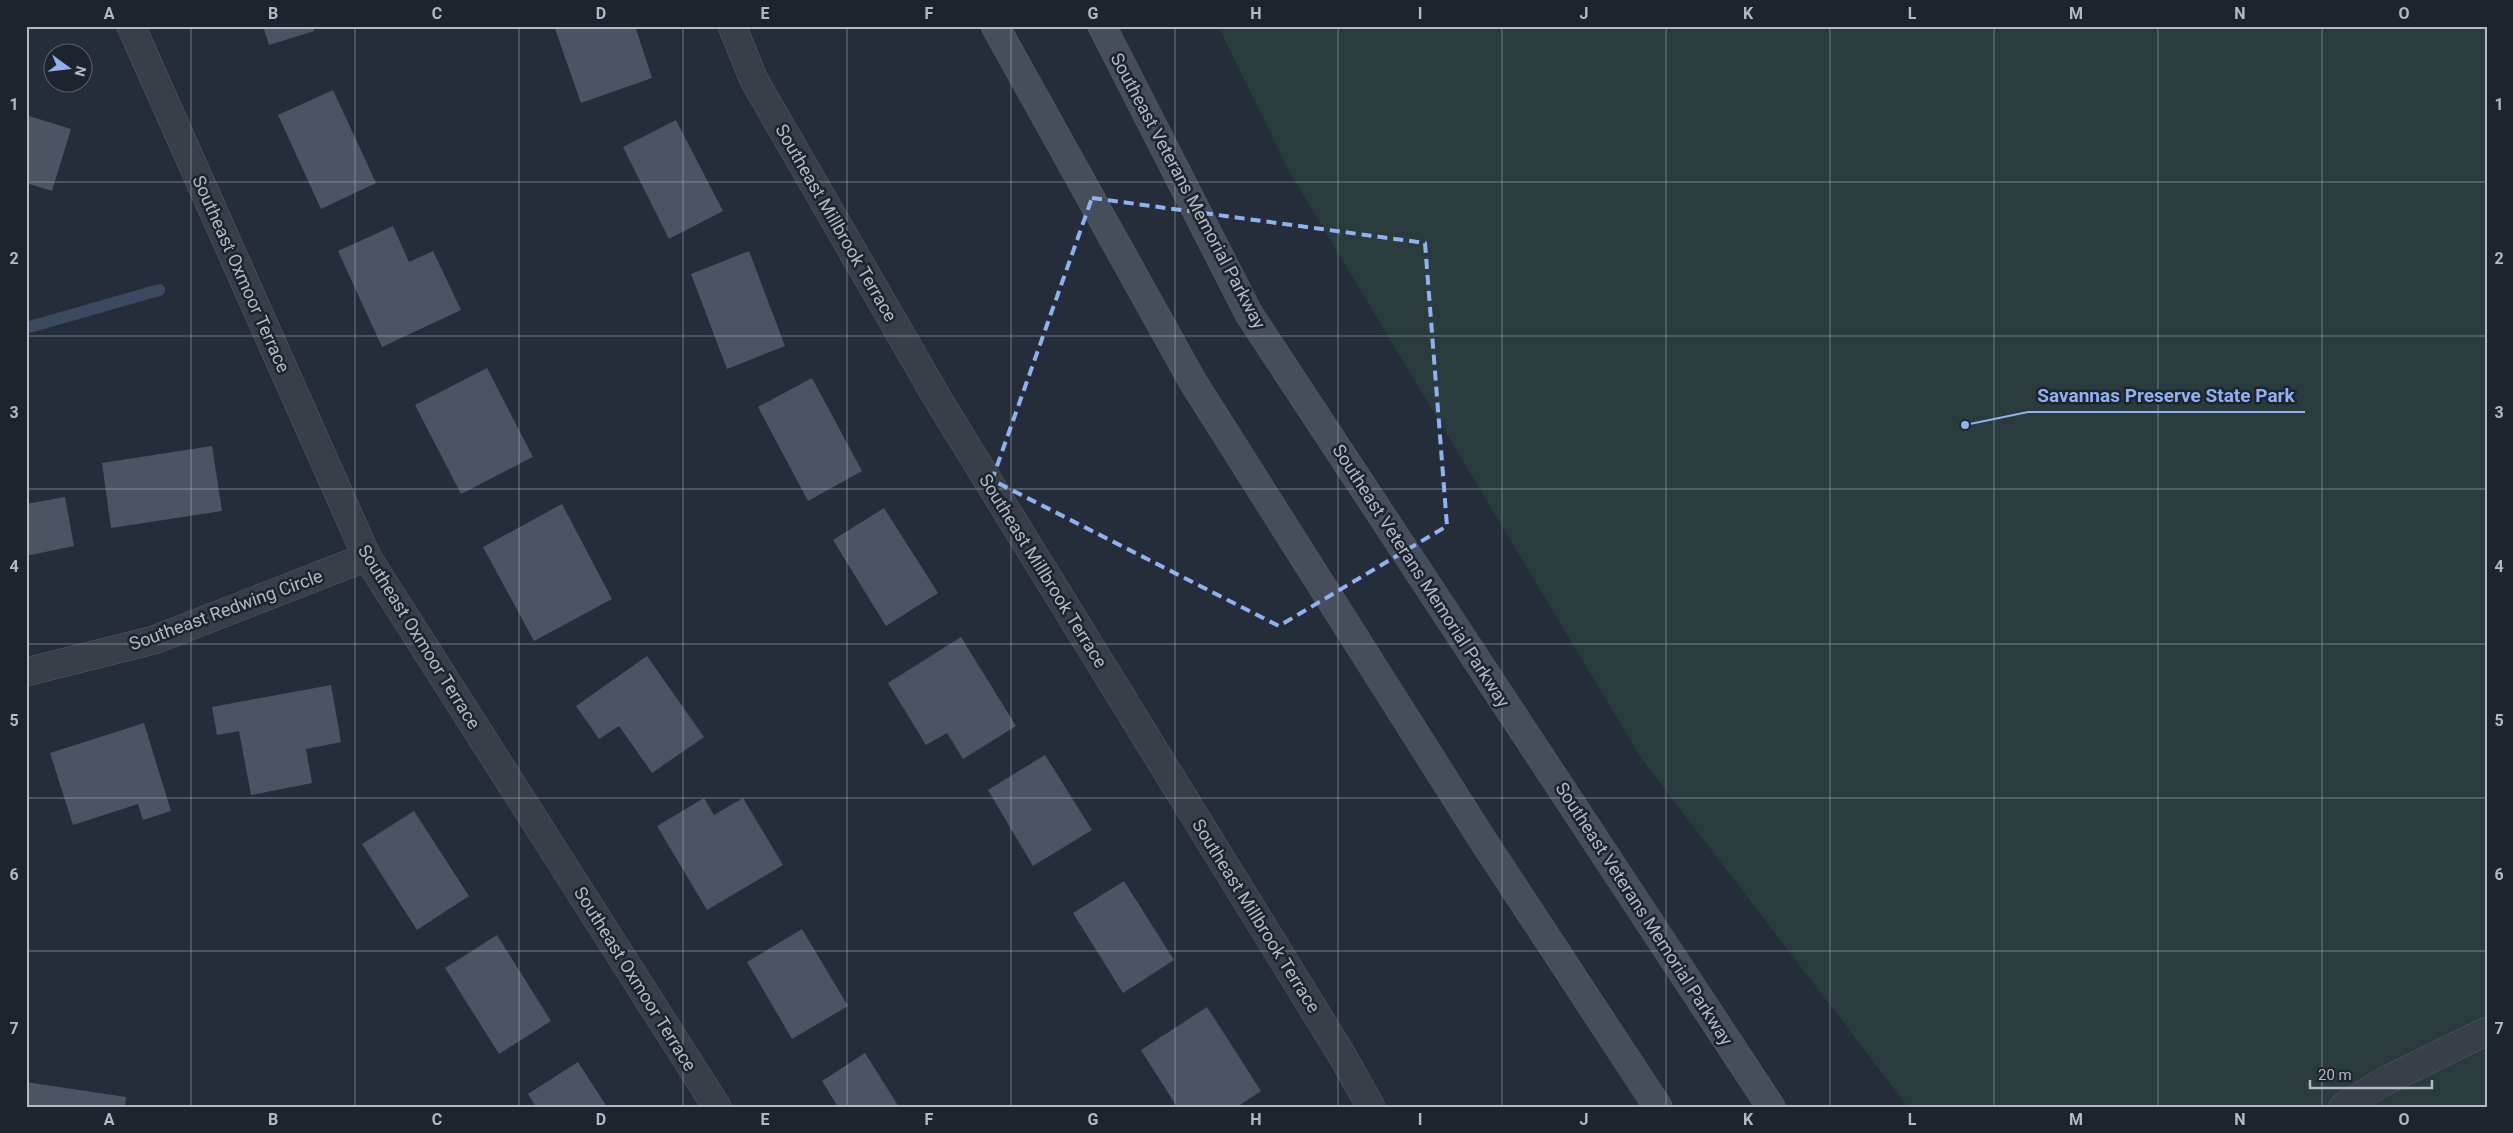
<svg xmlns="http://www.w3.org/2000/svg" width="2513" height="1133" font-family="Roboto,sans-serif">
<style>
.green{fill:#293b3c}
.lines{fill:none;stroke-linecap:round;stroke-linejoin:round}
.stream{stroke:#3b4a61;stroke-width:12}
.building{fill:#4b5463}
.minor-casing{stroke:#565c67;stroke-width:29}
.secondary-casing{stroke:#565c67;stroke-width:29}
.minor{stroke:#383f49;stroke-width:28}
.secondary{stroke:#464e5c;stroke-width:28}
.marked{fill:none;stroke:#8fb1ef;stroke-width:4;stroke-dasharray:10 6;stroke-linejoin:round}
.grid{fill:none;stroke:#b3b9c5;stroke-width:1;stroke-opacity:0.55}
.labels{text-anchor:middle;stroke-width:5;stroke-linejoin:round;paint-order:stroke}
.street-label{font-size:18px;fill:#b3b9c5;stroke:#1d242e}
.leader{fill:none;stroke:#8fb1ef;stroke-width:2}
.callout-dot{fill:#8fb1ef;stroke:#1d242e;stroke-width:2}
.callout-label{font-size:19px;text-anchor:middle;font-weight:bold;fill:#8fb1ef;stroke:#1d242e;stroke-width:5;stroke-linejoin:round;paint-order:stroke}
.neatline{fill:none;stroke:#b3b9c5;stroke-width:2}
.grid-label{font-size:16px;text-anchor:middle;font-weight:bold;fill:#b3b9c5}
</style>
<rect width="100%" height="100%" fill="#242d39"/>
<path class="green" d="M1218,26H2487V1107H1908L1641,758L1289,171Z"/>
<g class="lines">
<path class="stream" d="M26,328L159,290"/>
</g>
<path class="building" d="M263,26H313L314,31L269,45Z
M554,26H635L652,78L581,103Z
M333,90L376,183L321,209L278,115Z
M26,115L71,129L52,191L26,183Z
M676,120L723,211L669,239L623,147Z
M393,226L409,262L433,251L461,310L382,347L338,251Z
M749,251L785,346L727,369L691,274Z
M487,368L533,457L461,494L415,405Z
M812,378L862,471L808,501L758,407Z
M212,446L222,511L111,528L102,463Z
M65,497L74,546L26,556V504Z
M562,504L612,599L534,641L483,547Z
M884,508L938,593L886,626L833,540Z
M961,637L1016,726L963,759L947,733L926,745L888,683Z
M647,656L704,737L652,773L619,726L599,739L576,706Z
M331,685L341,742L306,749L312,783L251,795L239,731L217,735L212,707Z
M144,723L171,811L143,820L138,804L73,825L50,753Z
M1045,755L1092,830L1033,866L988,790Z
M704,798L714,815L743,798L783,865L707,910L657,826Z
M414,811L469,896L417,930L362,844Z
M1124,881L1174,960L1123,993L1073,913Z
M802,929L848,1006L792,1039L747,962Z
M497,935L551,1021L499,1054L445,968Z
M1207,1007L1261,1091L1237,1107H1177L1141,1050Z
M865,1053L899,1107H838L822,1081Z
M578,1062L607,1107H536L528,1094Z
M26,1082L126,1097L125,1107H26Z"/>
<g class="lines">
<g class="minor-casing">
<path id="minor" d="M131,26L367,557L717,1107
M732,26L754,80L939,401L1343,1057L1371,1107
M26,672L154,640L367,557
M2343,1107L2385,1081L2487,1031"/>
</g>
<g class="secondary-casing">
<path id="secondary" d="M995,26L1193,382L1482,839L1658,1107
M1102,26L1249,314L1771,1107"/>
</g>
<use href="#minor" class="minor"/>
<use href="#secondary" class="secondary"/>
</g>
<path class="marked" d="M1092,198L1425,243L1447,526L1279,626L992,480Z"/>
<path class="grid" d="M191,26V1107M355,26V1107M519,26V1107M683,26V1107M847,26V1107M1011,26V1107M1175,26V1107M1338,26V1107M1502,26V1107M1666,26V1107M1830,26V1107M1994,26V1107M2158,26V1107M2322,26V1107M26,182H2487M26,336H2487M26,489H2487M26,644H2487M26,798H2487M26,951H2487"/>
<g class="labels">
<g class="street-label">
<text transform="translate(1188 191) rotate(62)" y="6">Southeast Veterans Memorial Parkway</text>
<text transform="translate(836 223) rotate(60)" y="6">Southeast Millbrook Terrace</text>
<text transform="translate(241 274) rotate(66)" y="6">Southeast Oxmoor Terrace</text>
<text transform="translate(1043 571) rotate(58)" y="6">Southeast Millbrook Terrace</text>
<text transform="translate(1421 576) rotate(57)" y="6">Southeast Veterans Memorial Parkway</text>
<text transform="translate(226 610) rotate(-20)" y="6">Southeast Redwing Circle</text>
<text transform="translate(419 637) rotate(58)" y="6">Southeast Oxmoor Terrace</text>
<text transform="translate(1644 914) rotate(57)" y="6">Southeast Veterans Memorial Parkway</text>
<text transform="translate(1256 916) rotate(58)" y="6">Southeast Millbrook Terrace</text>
<text transform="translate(635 979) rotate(58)" y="6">Southeast Oxmoor Terrace</text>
</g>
</g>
<path class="leader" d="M1965 425L2028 412H2305"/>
<circle class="callout-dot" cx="1965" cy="425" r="5"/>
<g class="callout-label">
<text x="2166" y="402">Savannas Preserve State Park</text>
</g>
<rect width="2513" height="1133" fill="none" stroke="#1d242e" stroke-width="55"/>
<g transform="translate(68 68) rotate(105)"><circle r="24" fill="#1d242e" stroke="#59606a"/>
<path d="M0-4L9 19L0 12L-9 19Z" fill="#8fb1ef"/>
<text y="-8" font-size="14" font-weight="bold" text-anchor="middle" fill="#b3b9c5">N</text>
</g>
<path d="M2310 1080v8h122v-8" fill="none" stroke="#b3b9c5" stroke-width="2.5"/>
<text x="2318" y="1080" font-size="15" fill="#b3b9c5" stroke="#1d242e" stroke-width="4" paint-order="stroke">20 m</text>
<rect x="28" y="28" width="2458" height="1078" class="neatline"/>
<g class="grid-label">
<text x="109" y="19">A</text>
<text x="273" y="19">B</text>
<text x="437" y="19">C</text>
<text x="601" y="19">D</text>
<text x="765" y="19">E</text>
<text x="929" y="19">F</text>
<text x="1093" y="19">G</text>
<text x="1256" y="19">H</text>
<text x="1420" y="19">I</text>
<text x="1584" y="19">J</text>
<text x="1748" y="19">K</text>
<text x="1912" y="19">L</text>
<text x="2076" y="19">M</text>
<text x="2240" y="19">N</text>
<text x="2404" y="19">O</text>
<text x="14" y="110">1</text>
<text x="2499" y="110">1</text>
<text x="14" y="264">2</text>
<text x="2499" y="264">2</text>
<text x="14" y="418">3</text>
<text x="2499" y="418">3</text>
<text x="14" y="572">4</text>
<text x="2499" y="572">4</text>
<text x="14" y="726">5</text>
<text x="2499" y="726">5</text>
<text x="14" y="880">6</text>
<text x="2499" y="880">6</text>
<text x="14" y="1034">7</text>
<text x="2499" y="1034">7</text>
<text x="109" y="1125">A</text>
<text x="273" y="1125">B</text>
<text x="437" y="1125">C</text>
<text x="601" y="1125">D</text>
<text x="765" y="1125">E</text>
<text x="929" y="1125">F</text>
<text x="1093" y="1125">G</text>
<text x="1256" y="1125">H</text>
<text x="1420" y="1125">I</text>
<text x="1584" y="1125">J</text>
<text x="1748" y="1125">K</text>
<text x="1912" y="1125">L</text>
<text x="2076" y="1125">M</text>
<text x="2240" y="1125">N</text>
<text x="2404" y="1125">O</text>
</g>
</svg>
